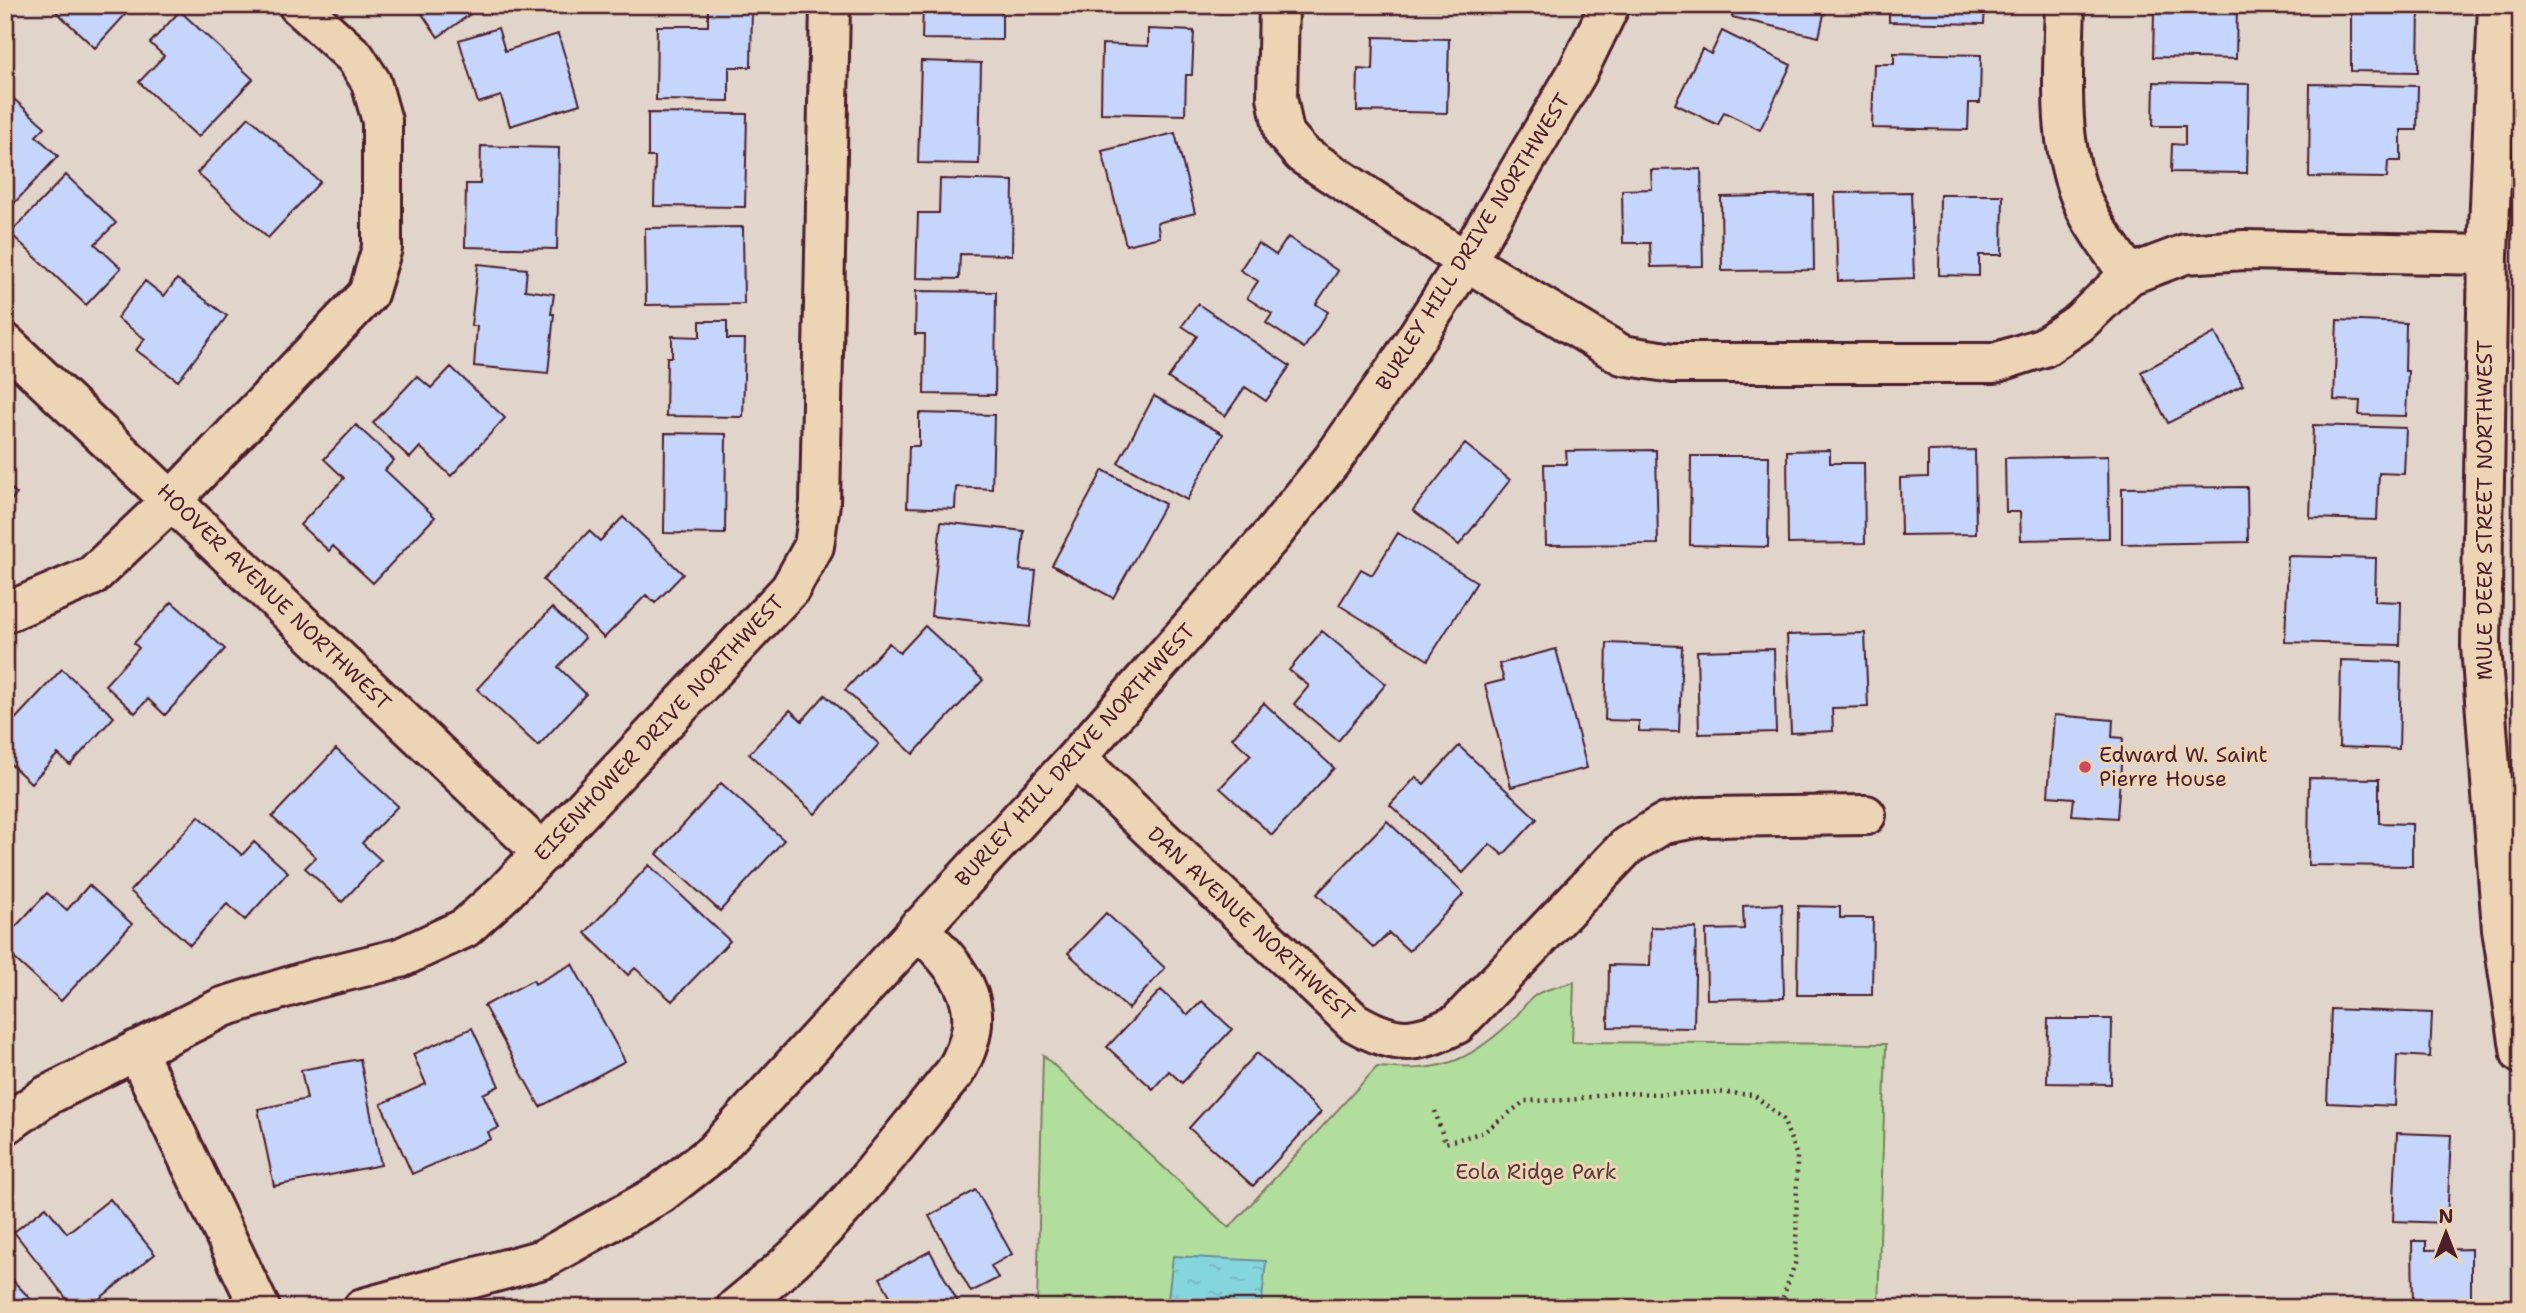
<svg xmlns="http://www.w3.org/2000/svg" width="2526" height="1313" font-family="'Shantell Sans',sans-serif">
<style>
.park{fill:#b1de9d;stroke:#7e7e64;stroke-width:2}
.water{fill:url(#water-ripples);stroke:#6d8d95;stroke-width:2}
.building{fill:#c5d5fb;stroke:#4a1f2b;stroke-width:2}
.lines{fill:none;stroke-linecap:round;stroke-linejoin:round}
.minor-casing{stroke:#4a1f2b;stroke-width:44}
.path{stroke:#4a1f2b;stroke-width:4.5;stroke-dasharray:2 5;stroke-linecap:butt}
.minor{stroke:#edd4b5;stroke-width:38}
.poi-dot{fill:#d1495b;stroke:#edd4b5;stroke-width:2.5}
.labels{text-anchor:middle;stroke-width:6;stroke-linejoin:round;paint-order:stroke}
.street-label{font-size:21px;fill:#4a1f2b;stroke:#edd4b5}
.poi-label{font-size:21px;fill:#4a1f2b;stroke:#edd4b5;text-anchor:start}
.park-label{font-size:21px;fill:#593c3c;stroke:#edd4b5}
</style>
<defs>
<pattern id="water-ripples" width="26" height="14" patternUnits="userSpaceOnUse" patternTransform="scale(1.75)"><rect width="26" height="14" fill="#85d6dc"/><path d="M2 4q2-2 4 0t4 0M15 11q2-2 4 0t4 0" fill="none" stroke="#74b7bd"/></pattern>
</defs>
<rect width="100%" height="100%" fill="#e1d4ca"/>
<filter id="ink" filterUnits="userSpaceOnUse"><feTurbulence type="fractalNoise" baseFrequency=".0143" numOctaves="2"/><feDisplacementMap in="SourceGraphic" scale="14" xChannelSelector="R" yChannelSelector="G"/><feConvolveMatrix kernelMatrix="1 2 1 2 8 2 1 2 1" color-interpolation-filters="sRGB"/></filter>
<g filter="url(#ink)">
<path class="park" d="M1574,982L1572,1042L1886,1044L1878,1308H1037L1043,1055L1229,1228L1377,1067C1438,1072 1465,1065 1511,1022C1519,1014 1527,1000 1537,994C1547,988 1563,986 1574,982Z"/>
<path class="water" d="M1173,1256L1266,1261L1261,1308H1167Z"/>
<path class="building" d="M49,5H134L95,48Z
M416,5H483L438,37Z
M708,5H752L751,67H729V101L656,100L657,26H708Z
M923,5H1002V40L922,39Z
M1359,5H1454V9L1359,7Z
M1734,5H1826L1819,37L1732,17Z
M1889,5H1985L1984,24L1889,22Z
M2182,5H2237L2236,59L2153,57L2154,13L2181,14Z
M2351,5H2419L2418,72L2351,71Z
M180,11L253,79L198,137L139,82L164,56L150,43Z
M498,28L505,51L558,34L580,104L510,126L501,96L478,103L459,40Z
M1148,29L1194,31L1192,75H1186L1185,115L1101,113L1102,44L1148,46Z
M1722,31L1791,65L1760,130L1724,112L1718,125L1675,104L1702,49L1711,54Z
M1374,37L1449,39L1447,113L1357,111L1358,69L1373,70Z
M1894,53L1981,55L1980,103H1969L1968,130L1872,128L1874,64H1894Z
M921,61L981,63L979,164L918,163Z
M2154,82L2249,84L2247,173L2171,172L2172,144L2185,145V126H2153Z
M2310,84L2418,86L2417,130H2401V161H2388L2387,178L2309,177Z
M5,91L45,127L36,136L58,156L7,211Z
M648,113L747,114L745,207L654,206L655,157H648Z
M249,117L320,182L268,238L197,173Z
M1175,133L1195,213L1157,223L1160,237L1126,245L1102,151Z
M481,146L559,148L557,249L465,247L466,184H480Z
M1701,169L1703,266L1651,267L1650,243H1623L1622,190L1652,189L1651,170Z
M66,175L116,223L95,244L121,268L86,305L10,233Z
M940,179L1013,181L1012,255L960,254L959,279L916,278L918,213H939Z
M1911,192L1914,278L1838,281L1835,193Z
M1813,195L1814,270L1722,271L1721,197Z
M1940,195H2003L2002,255H1979V276L1939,275Z
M743,227L744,304L646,305L645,228Z
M1288,237L1338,271L1316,304L1328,312L1304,348L1266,323L1272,314L1247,298L1258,281L1240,270L1258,243L1276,255Z
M478,264L527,269L525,290L554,294L551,314H554L548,373L474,366L477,326H471Z
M177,279L227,316L178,381L136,350L145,339L117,318L145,281L164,296Z
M916,291L996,292L995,395L924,394L925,334H915Z
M1198,304L1290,366L1266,401L1245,387L1225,416L1168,378L1197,336L1182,326Z
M2337,320L2406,323L2405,371H2408L2406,416L2359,415L2360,401L2334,400Z
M700,321H727V339H745L743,417L666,416L667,357H672V336L700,337Z
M2215,333L2243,385L2168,423L2141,372Z
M451,367L505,418L451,476L420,447L410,458L373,423L417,376L431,388Z
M1154,396L1223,434L1187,500L1118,463Z
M919,413L994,415L992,489L956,487L955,509L907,507L909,446H919Z
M356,425L394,460L385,470L435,517L373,583L333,546L329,551L300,525L344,478L324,459Z
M2313,425L2406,428L2404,474L2379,473L2377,520L2310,518Z
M665,433L726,434L725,534L664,533Z
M1465,444L1510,480L1459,545L1413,510Z
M1656,450L1658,544L1546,545L1544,464H1567L1566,451Z
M1830,450V463H1864L1865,543L1788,544L1787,451Z
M1975,450L1976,534L1901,535L1900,478L1928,477V451Z
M1691,456H1769L1768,547L1690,545Z
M2108,456L2109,538L2021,540L2020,512H2006L2005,458Z
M1103,470L1165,504L1113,598L1052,565Z
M5,483L17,494L5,506Z
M2247,487L2248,542L2122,544V488Z
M623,517L683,574L655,603L646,595L604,638L543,580L589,531L600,541Z
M941,522L1024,531L1020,570L1036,571L1030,627L931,616Z
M1398,533L1477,582L1428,660L1339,605L1361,569L1372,575Z
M2288,556L2376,558L2375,601L2401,602L2400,645L2285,642Z
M172,602L225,649L165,715L148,699L135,713L105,685L139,648L134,643Z
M552,608L585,638L558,667L586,694L538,746L477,689Z
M925,626L983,680L913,754L845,690L889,643L900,653Z
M1322,631L1386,684L1338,741L1294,704L1309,686L1289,670Z
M1865,633L1868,707L1832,708L1833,731L1791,733L1787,635Z
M1607,643L1682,646L1679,732L1639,731V721L1605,720Z
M1556,649L1587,768L1511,787L1485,685L1504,680L1499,664Z
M1774,649L1776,732L1699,734L1697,651Z
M2341,660L2401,662L2399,749L2339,747Z
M62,669L114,717L70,765L58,754L31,783L5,759V730Z
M825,695L879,744L815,814L749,754L790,710L802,721Z
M1264,703L1334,768L1272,835L1220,788L1251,755L1232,738Z
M2054,715L2113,720L2112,737L2123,738L2117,818L2072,815L2074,798L2048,796Z
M1459,746L1537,819L1503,855L1490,844L1463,873L1390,805L1416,777L1424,784Z
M336,749L398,806L362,843L381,860L342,902L305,868L316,857L272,817Z
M2309,778L2379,779V823L2412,824V866L2308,865Z
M721,783L784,840L720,911L657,854Z
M199,816L242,855L254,842L288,872L245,920L227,904L190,945L130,891Z
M1387,821L1464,894L1409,951L1389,933L1374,948L1317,894Z
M649,865L730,941L672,1001L635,968L628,975L585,933Z
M89,885L132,924L61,1001L5,950V938L47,893L67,910Z
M1782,904L1784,998L1707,999L1706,930L1744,929L1743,906Z
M1798,906L1840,907V918H1873L1872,995H1797Z
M1106,913L1165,968L1128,1009L1068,953Z
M1651,927L1696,928L1694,1028L1608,1027L1609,965L1650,966Z
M572,964L625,1061L540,1107L484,1006L533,980L535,984Z
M1161,990L1188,1015L1202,1001L1232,1029L1182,1083L1169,1071L1153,1089L1107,1047Z
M2331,1009L2432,1013L2430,1057L2397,1055L2395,1106L2327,1103Z
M2048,1019H2112L2111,1084L2047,1083Z
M472,1028L499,1086L483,1094L499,1128L488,1132L491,1139L412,1174L381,1104L426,1084L413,1054Z
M1257,1053L1321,1112L1253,1186L1189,1128Z
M360,1059L381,1165L274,1186L258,1109L307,1099L301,1070Z
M2397,1133L2451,1135L2447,1223L2393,1221Z
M976,1190L1012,1254L991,1266L998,1278L971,1292L929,1216Z
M110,1199L155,1254L88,1308H74L14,1232L46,1207L67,1233Z
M2412,1241H2426V1250L2471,1249V1308H2413Z
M930,1251L961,1308H897L880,1278Z
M5,1272L39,1308H5Z"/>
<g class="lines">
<g class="minor-casing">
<path id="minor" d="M1279,5L1277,97L1284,133L1302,154L1466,261L1622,355L1673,363H1994L2044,347L2079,323L2129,275L2185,254L2244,250L2488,255
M2065,5C2063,75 2055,154 2090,217C2101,237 2116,256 2129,275
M2498,5L2488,255L2481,646L2502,929L2521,1054
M5,343L543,853
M5,613L92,576L172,500L368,294L382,248V121L371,82L355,57L298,5
M1076,758L1354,1022C1395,1046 1415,1045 1457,1024L1627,846L1663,824L1701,817L1866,815
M136,1050L260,1308
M5,1125L46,1096L223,1007L314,979L400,958L465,928L506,891L790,589L814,546L820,503L830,5
M363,1308L543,1259L660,1194L713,1153L1076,758L1273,534L1333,459L1398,366L1466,261L1577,73L1610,5
M736,1308C764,1285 792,1262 817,1236C866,1185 910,1127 955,1072C993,1008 963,973 918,928"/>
</g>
<path class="path" d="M1435,1111L1445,1143L1484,1132L1525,1101L1571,1100L1615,1093L1666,1094L1716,1092L1754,1095L1783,1119L1797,1156L1796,1261L1779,1308"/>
<use href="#minor" class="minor"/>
</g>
</g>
<circle class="poi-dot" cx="2085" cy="767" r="7"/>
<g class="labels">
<g class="street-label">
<text transform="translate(1473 242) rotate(-58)" y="7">BURLEY HILL DRIVE NORTHWEST</text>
<text transform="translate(2485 510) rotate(-90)" y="7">MULE DEER STREET NORTHWEST</text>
<text transform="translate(274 597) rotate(44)" y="7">HOOVER AVENUE NORTHWEST</text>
<text transform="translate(659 728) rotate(-47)" y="7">EISENHOWER DRIVE NORTHWEST</text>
<text transform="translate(1075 755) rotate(-48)" y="7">BURLEY HILL DRIVE NORTHWEST</text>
<text transform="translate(1251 924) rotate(43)" y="7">DAN AVENUE NORTHWEST</text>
</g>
<g class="poi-label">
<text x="2099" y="762">Edward W. Saint<tspan x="2099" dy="24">Pierre House</tspan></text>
</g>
<g class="park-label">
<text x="1536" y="1179">Eola Ridge Park</text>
</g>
</g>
<rect width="2526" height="1313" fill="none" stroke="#edd4b5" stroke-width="28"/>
<rect x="14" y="14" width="2498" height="1285" fill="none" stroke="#4a1f2b" stroke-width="2.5" filter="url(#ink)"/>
<g transform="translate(2446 1233)" stroke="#edd4b5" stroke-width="5" paint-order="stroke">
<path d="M0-5L12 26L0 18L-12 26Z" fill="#4a1f2b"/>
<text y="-10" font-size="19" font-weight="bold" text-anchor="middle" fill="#4a1f2b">N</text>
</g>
</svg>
